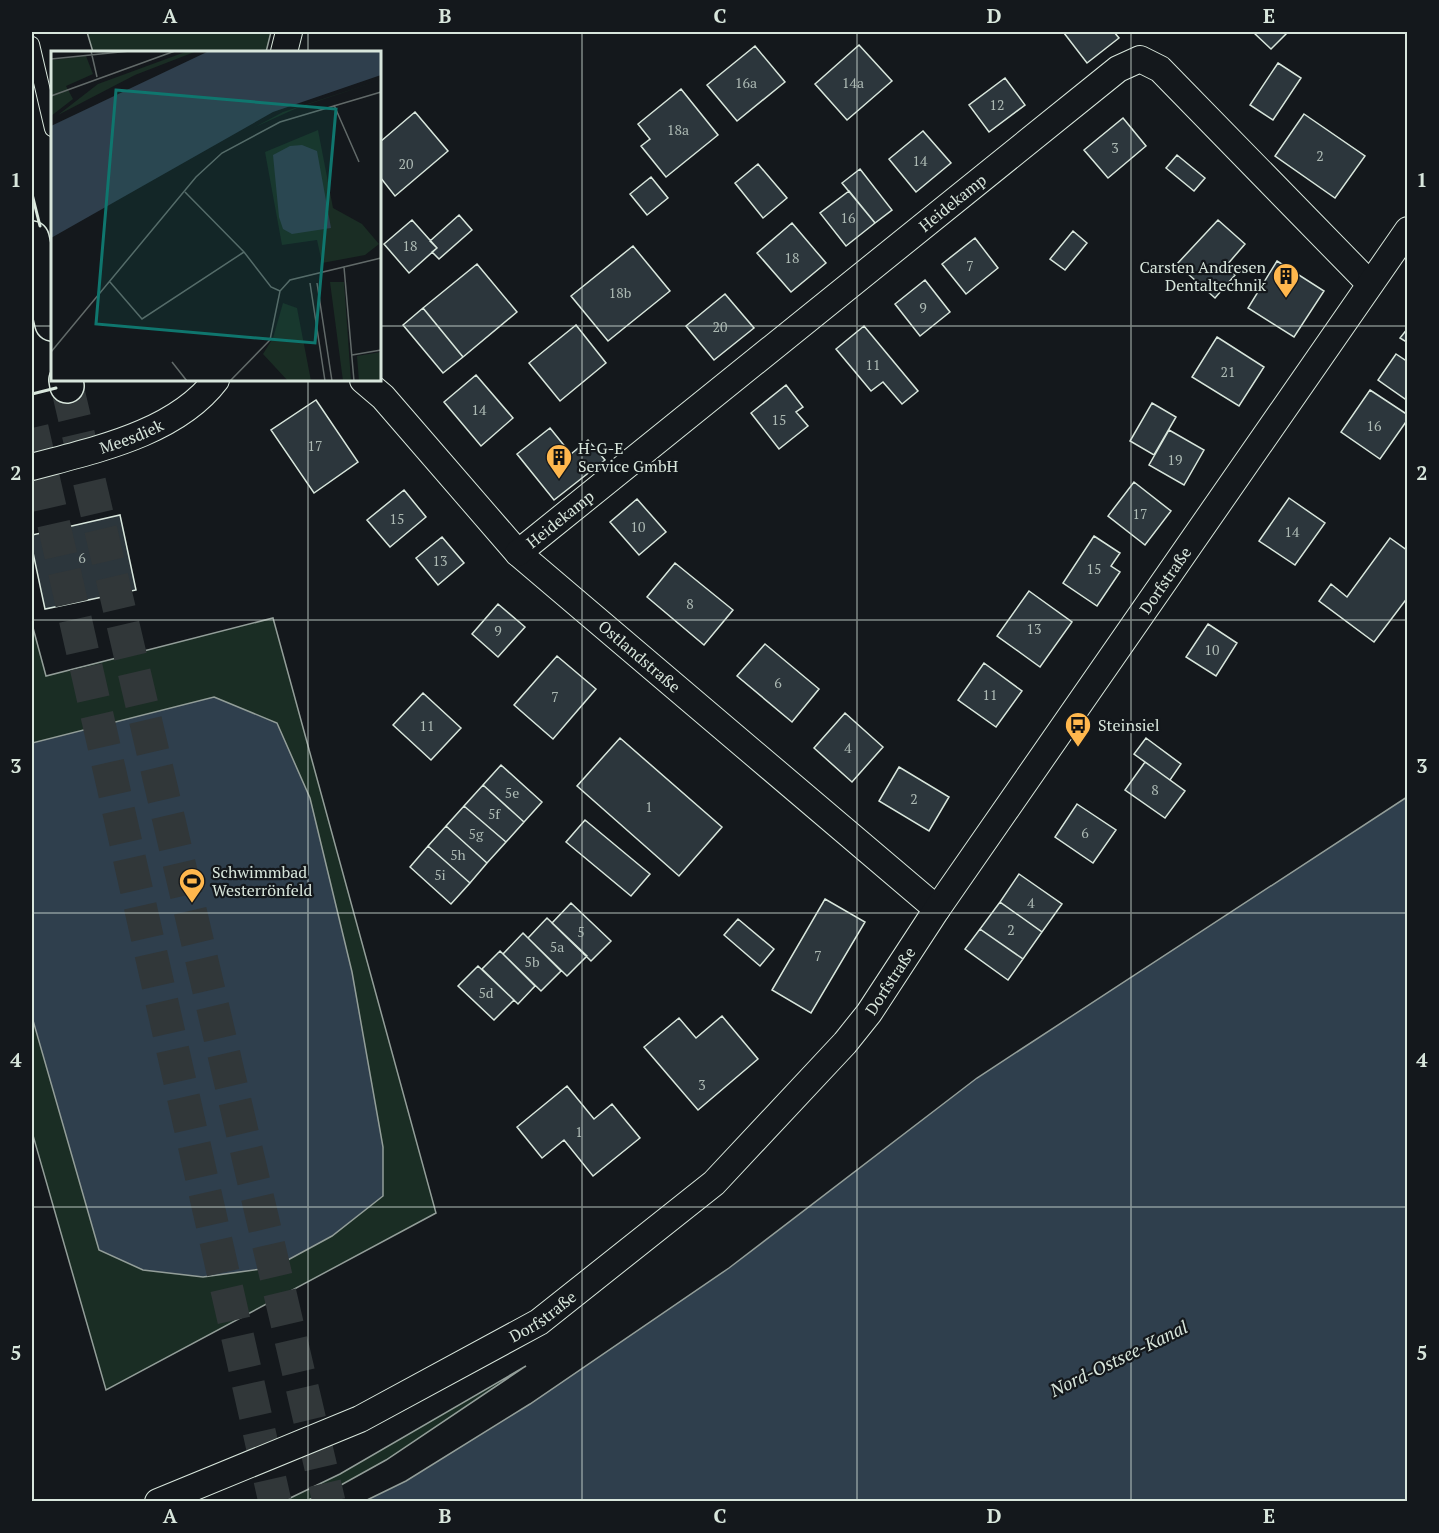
<svg xmlns="http://www.w3.org/2000/svg" width="1439" height="1533" font-family="'PT Serif',serif">
<style>
.green{fill:#1a2d24;stroke:#939e99;stroke-width:1.5}
.water{fill:#2f3f4d;stroke:#939e99;stroke-width:1.5}
.building{fill:#2c363c;stroke:#d8e6dc;stroke-width:1.5}
.lines{fill:none;stroke-linecap:round;stroke-linejoin:round}
.highway-tunnel{stroke:#313739;stroke-width:33;stroke-dasharray:33 16;stroke-linecap:butt}
.lane-casing{stroke:#d8e6dc;stroke-width:16}
.street-casing{stroke:#d8e6dc;stroke-width:28}
.highway-casing{stroke:#d8e6dc;stroke-width:36}
.lane{stroke:#14181c;stroke-width:14}
.street{stroke:#14181c;stroke-width:26}
.highway{stroke:#14181c;stroke-width:33}
.wall{stroke:#d8e6dc;stroke-width:3}
.grid{fill:none;stroke:#d8e6dc;stroke-width:1.5;stroke-opacity:0.55}
.labels{text-anchor:middle;stroke-width:4.5;stroke-linejoin:round;paint-order:stroke}
.number-label{font-size:14px;fill:#adbab4}
.street-label{font-size:16px;fill:#d8e6dc;stroke:#14181c}
.poi-label{font-size:16px;fill:#d8e6dc;stroke:#14181c;text-anchor:start}
.water-label{font-size:18px;font-style:italic;fill:#d8e6dc;stroke:#14181c}
.inset-road{fill:none;stroke:#626a69;stroke-width:1.5}
.view{fill:#0f766e;fill-opacity:0.15;stroke:#0f766e;stroke-width:3}
.inset-edge{fill:none;stroke:#d8e6dc;stroke-width:3}
.neatline{fill:none;stroke:#d8e6dc;stroke-width:2}
.grid-label{font-size:20px;text-anchor:middle;font-weight:bold;fill:#d8e6dc}
</style>
<rect width="100%" height="100%" fill="#14181c"/>
<path class="green" d="M87,32H271L266,52H93Z
M273,618L436,1213L106,1390L32,1132V624L46,676Z
M526,1366L386,1460L341,1485L306,1501H284L340,1474Z"/>
<path class="water" d="M214,697L277,723L310,798L352,972L383,1147V1196L332,1236L275,1267L203,1277L143,1270L99,1250L32,1017V743Z
M1407,797V1501H365L406,1481L530,1404L729,1268L977,1078Z"/>
<path class="building" d="M1065,32H1114L1119,38L1087,63L1064,33Z
M1253,32H1288L1271,49Z
M859,45L892,81L847,120L815,84Z
M755,46L785,82L737,121L707,85Z
M1278,63L1301,78L1273,120L1250,105Z
M1005,78L1025,105L989,132L969,105Z
M681,89L718,135L666,177L641,146L650,139L638,124Z
M415,112L448,151L395,196L380,177V142Z
M1304,114L1365,156L1335,198L1275,156Z
M1123,118L1146,146L1108,178L1084,150Z
M923,131L951,163L916,192L889,159Z
M1177,155L1205,178L1194,191L1166,168Z
M758,164L787,198L763,218L735,183Z
M860,169L892,210L875,223L842,183Z
M651,177L668,198L647,215L630,194Z
M849,191L875,223L846,246L820,213Z
M459,215L472,230L439,259L432,252L437,248L430,241Z
M412,220L437,248L409,273L384,244Z
M1218,220L1245,244L1226,266L1235,275L1215,298L1177,264Z
M792,223L826,263L791,292L757,253Z
M1073,231L1087,243L1065,270L1050,259Z
M975,238L998,268L966,294L942,264Z
M633,246L670,291L608,341L571,296Z
M1277,261L1324,291L1294,337L1248,308Z
M477,264L517,312L463,357L423,308Z
M925,280L950,312L920,336L895,304Z
M725,294L754,328L714,360L686,326Z
M423,308L463,357L443,373L403,325Z
M576,325L606,363L560,401L529,363Z
M864,326L918,391L902,404L883,382L871,391L836,349Z
M1408,328V343L1400,338Z
M1217,337L1264,367L1239,406L1192,377Z
M1396,354L1408,362V401L1378,380Z
M476,375L513,418L481,446L444,402Z
M786,385L803,407L796,412L808,426L779,449L751,413Z
M1370,390L1408,415V419L1380,459L1341,432Z
M316,400L358,462L314,493L271,430Z
M1152,403L1176,417L1154,455L1130,441Z
M550,428L571,454L588,440L605,460L554,500L517,454Z
M1169,430L1204,450L1184,485L1149,465Z
M1134,482L1171,511L1145,545L1108,516Z
M404,490L426,517L390,547L367,520Z
M1289,498L1325,523L1295,565L1259,541Z
M637,499L666,532L639,555L610,522Z
M120,515L136,590L45,609L32,548V535Z
M1094,536L1120,553L1111,566L1120,572L1097,606L1063,583Z
M442,537L464,563L438,585L416,558Z
M1390,538L1408,551V597L1374,642L1319,601L1331,584L1347,597Z
M675,563L733,610L704,645L647,597Z
M1029,591L1072,622L1040,667L997,636Z
M498,604L525,627L498,657L472,634Z
M1208,624L1237,643L1216,676L1186,657Z
M765,644L819,689L792,722L737,676Z
M557,656L596,689L553,739L514,705Z
M984,663L1022,691L996,727L958,700Z
M423,693L461,728L431,760L393,725Z
M845,713L883,747L852,782L814,748Z
M620,738L722,827L679,876L577,786Z
M1146,738L1181,764L1170,780L1134,754Z
M1145,762L1185,791L1165,818L1125,790Z
M501,765L542,802L524,822L483,785Z
M899,767L949,797L929,831L879,801Z
M483,785L524,822L506,842L464,806Z
M1077,804L1116,830L1093,863L1055,837Z
M464,806L506,842L487,863L446,826Z
M585,820L650,874L631,896L566,842Z
M446,826L487,863L470,883L428,846Z
M428,846L470,883L451,904L410,867Z
M1019,874L1062,904L1042,932L1000,902Z
M825,899L865,922L811,1013L772,990Z
M1000,902L1042,932L1023,959L980,929Z
M571,903L611,941L591,961L552,923Z
M547,918L587,956L567,976L528,938Z
M738,919L774,949L760,966L724,935Z
M980,929L1023,959L1008,980L965,949Z
M523,933L561,971L541,991L503,954Z
M500,951L535,986L518,1004L482,969Z
M478,966L514,1000L494,1020L458,986Z
M722,1016L758,1059L698,1110L644,1047L679,1018L696,1038Z
M567,1086L594,1119L612,1104L640,1138L593,1176L564,1140L542,1158L517,1127Z"/>
<g class="lines">
<path class="highway-tunnel" d="M67,386L329,1502
M32,428L275,1502"/>
<g class="lane-casing">
<path id="lane" d="M32,44L52,129"/>
</g>
<g class="street-casing">
<g id="street">
<path d="M284,52L289,32"/>
<path id="s1" d="M363,380L383,397L518,553L937,909"/>
<path id="s2" d="M32,467C94,450 175,434 216,380"/>
<path id="s3" d="M518,553L1118,69L1140,59L1160,69L1369,283"/>
<path id="s4" d="M158,1502L360,1419L539,1322L714,1183L845,1043L869,1013L937,909L1408,230"/>
</g>
</g>
<g class="highway-casing">
<path id="highway" d="M32,238L52,324
M66,380L67,386"/>
</g>
<use href="#lane" class="lane"/>
<use href="#street" class="street"/>
<use href="#highway" class="highway"/>
<path class="wall" d="M32,194L40,226
M32,394L56,388"/>
</g>
<path class="grid" d="M308,32V52M582,32V1502M857,32V1502M1131,32V1502M32,326H52M380,326H1408M308,380V1502M32,620H1408M32,913H1408M32,1207H1408"/>
<defs>
<g id="building-pin" transform="scale(1.35)"><path d="M0 17L-7.5 6A9.5 9.5 0 1 1 7.5 6Z" fill="#ffb74d" stroke="#14181c"/><path d="M-4-6H4V6H1V3H-1V6H-4ZM-2.5-4.3h1.7v1.8h-1.7ZM.8-4.3h1.7v1.8H.8ZM-2.5-1h1.7V.8h-1.7ZM.8-1h1.7V.8H.8Z" fill="#111"/></g>
<g id="bus-pin" transform="scale(1.35)"><path d="M0 17L-7.5 6A9.5 9.5 0 1 1 7.5 6Z" fill="#ffb74d" stroke="#14181c"/><path d="M-5-6H5V4H4V6H2V4H-2V6H-4V4H-5ZM-3.5-4V0h7V-4ZM-3.5 1.2v1.5H-2V1.2ZM2 1.2v1.5H3.5V1.2Z" fill="#111"/></g>
<g id="stadium-pin" transform="scale(1.35)"><path d="M0 17L-7.5 6A9.5 9.5 0 1 1 7.5 6Z" fill="#ffb74d" stroke="#14181c"/><path d="M0-5a6.5 5 0 1 0 0 10a6.5 5 0 1 0 0-10ZM-3.5-1.8h7v3.6h-7Z" fill="#111"/></g>
</defs>
<g fill-rule="evenodd">
<use href="#building-pin" x="1286" y="276"/>
<use href="#building-pin" x="559" y="457"/>
<use href="#bus-pin" x="1078" y="725"/>
<use href="#stadium-pin" x="192" y="881"/>
</g>
<g class="labels">
<g class="number-label">
<text x="746" y="88">16a</text>
<text x="853" y="88">14a</text>
<text x="997" y="110">12</text>
<text x="678" y="135">18a</text>
<text x="1115" y="153">3</text>
<text x="1320" y="161">2</text>
<text x="920" y="166">14</text>
<text x="406" y="169">20</text>
<text x="848" y="223">16</text>
<text x="410" y="251">18</text>
<text x="792" y="263">18</text>
<text x="970" y="271">7</text>
<text x="620" y="298">18b</text>
<text x="923" y="313">9</text>
<text x="720" y="332">20</text>
<text x="873" y="370">11</text>
<text x="1228" y="377">21</text>
<text x="479" y="415">14</text>
<text x="779" y="425">15</text>
<text x="1374" y="431">16</text>
<text x="315" y="451">17</text>
<text x="1175" y="465">19</text>
<text x="1140" y="519">17</text>
<text x="397" y="524">15</text>
<text x="638" y="532">10</text>
<text x="1292" y="537">14</text>
<text x="82" y="563">6</text>
<text x="440" y="566">13</text>
<text x="1094" y="574">15</text>
<text x="690" y="609">8</text>
<text x="1034" y="634">13</text>
<text x="498" y="636">9</text>
<text x="1212" y="655">10</text>
<text x="778" y="688">6</text>
<text x="990" y="700">11</text>
<text x="555" y="702">7</text>
<text x="427" y="731">11</text>
<text x="848" y="753">4</text>
<text x="1155" y="795">8</text>
<text x="512" y="798">5e</text>
<text x="914" y="804">2</text>
<text x="649" y="812">1</text>
<text x="494" y="819">5f</text>
<text x="1085" y="838">6</text>
<text x="476" y="839">5g</text>
<text x="458" y="860">5h</text>
<text x="440" y="880">5i</text>
<text x="1031" y="908">4</text>
<text x="1011" y="935">2</text>
<text x="581" y="937">5</text>
<text x="557" y="952">5a</text>
<text x="818" y="961">7</text>
<text x="532" y="967">5b</text>
<text x="486" y="998">5d</text>
<text x="702" y="1090">3</text>
<text x="579" y="1137">1</text>
</g>
<g class="street-label">
<text dy="6" stroke="none"><textPath href="#s3" startOffset="558">Heidekamp</textPath></text>
<text dy="6" stroke="none"><textPath href="#s2" startOffset="104">Meesdiek</textPath></text>
<text dy="6" stroke="none"><textPath href="#s3" startOffset="54">Heidekamp</textPath></text>
<text dy="6" stroke="none"><textPath href="#s4" startOffset="1400">Dorfstraße</textPath></text>
<text dy="6" stroke="none"><textPath href="#s1" startOffset="392">Ostlandstraße</textPath></text>
<text dy="6" stroke="none"><textPath href="#s4" startOffset="914">Dorfstraße</textPath></text>
<text dy="6" stroke="none"><textPath href="#s4" startOffset="428">Dorfstraße</textPath></text>
</g>
<g class="poi-label">
<text x="1266" y="273" text-anchor="end">Carsten Andresen<tspan x="1266" dy="18">Dentaltechnik</tspan></text>
<text x="578" y="454">H-G-E<tspan x="578" dy="18">Service GmbH</tspan></text>
<text x="1098" y="731">Steinsiel</text>
<text x="212" y="878">Schwimmbad<tspan x="212" dy="18">Westerrönfeld</tspan></text>
</g>
<g class="water-label">
<text transform="translate(1119 1359) rotate(-26)" y="6">Nord-Ostsee-Kanal</text>
</g>
</g>
<g transform="translate(51 51)">
<rect width="330" height="330" fill="#14181c"/>
<path d="M137,0H146L84,24L7,64L47,33ZM35,5L42,23L15,35L22,48L0,65V9ZM330,29L246,57L202,77L232,61ZM267,79L282,157L311,173L328,193L314,204L271,212L266,189L231,194L214,101ZM279,231H293L300,330H292ZM232,252L246,257L260,330H237L212,303L222,287ZM330,301V330H308L306,305Z" fill="#1a2d24"/>
<path d="M158,0H330V24L222,61L0,187V75ZM251,94L266,100L280,177L241,183L232,178L228,166L222,104L239,95Z" fill="#2f3f4d"/>
<path class="inset-road" d="M40,0L46,26M0,8L79,0M0,45L124,0M283,54L308,111M134,141L193,201L220,236L229,240M293,216L303,330M59,231L91,268L193,201M259,232L274,330M266,232L281,330M0,301L145,126L171,102L229,71L330,41M301,304L330,299M121,311L136,330M179,330L219,289L229,240L239,229L330,207"/>
<path class="view" d="M65,39L285,58L264,292L45,273Z"/>
<rect width="330" height="330" class="inset-edge"/>
</g>
<rect width="1439" height="1533" fill="none" stroke="#14181c" stroke-width="66"/>
<rect x="33" y="33" width="1373" height="1467" class="neatline"/>
<g class="grid-label">
<text x="170" y="23">A</text>
<text x="445" y="23">B</text>
<text x="720" y="23">C</text>
<text x="994" y="23">D</text>
<text x="1269" y="23">E</text>
<text x="16" y="187">1</text>
<text x="1422" y="187">1</text>
<text x="16" y="480">2</text>
<text x="1422" y="480">2</text>
<text x="16" y="773">3</text>
<text x="1422" y="773">3</text>
<text x="16" y="1067">4</text>
<text x="1422" y="1067">4</text>
<text x="16" y="1360">5</text>
<text x="1422" y="1360">5</text>
<text x="170" y="1523">A</text>
<text x="445" y="1523">B</text>
<text x="720" y="1523">C</text>
<text x="994" y="1523">D</text>
<text x="1269" y="1523">E</text>
</g>
</svg>
